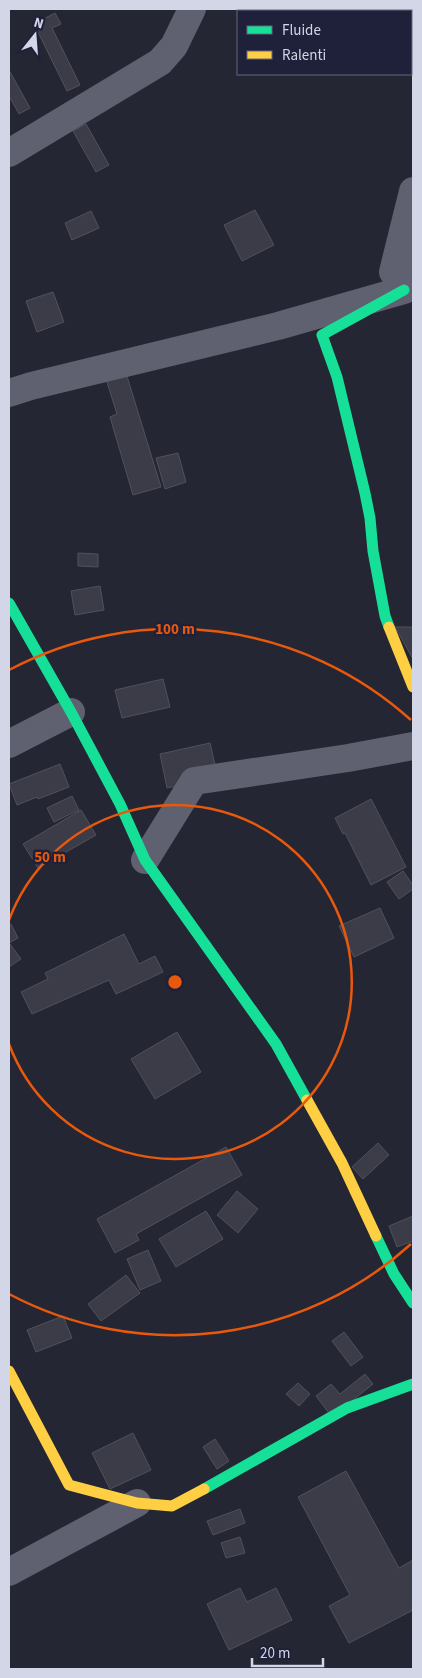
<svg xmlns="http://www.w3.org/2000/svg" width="422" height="1678" font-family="'Source Sans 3',sans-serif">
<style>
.building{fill:#3b3c47;stroke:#50515d}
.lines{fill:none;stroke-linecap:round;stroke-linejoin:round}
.street{stroke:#5f6070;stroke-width:28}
.fast{stroke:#16e098;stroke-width:11}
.slow{stroke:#ffcf43;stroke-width:11}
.ring{fill:none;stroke:#e8590c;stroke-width:2.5}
.centre{fill:#e8590c;stroke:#1f213a;stroke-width:2.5}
.ring-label{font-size:15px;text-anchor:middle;font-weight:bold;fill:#e8590c;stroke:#1f213a;stroke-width:5;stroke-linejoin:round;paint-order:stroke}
</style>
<rect width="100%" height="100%" fill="#252634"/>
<path class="building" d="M55,13L61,24L52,28L80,85L67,91L34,24Z
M9,70L30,108L19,114L9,96Z
M86,124L109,165L96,172L73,131Z
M255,210L274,245L242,261L224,225Z
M91,211L99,228L72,240L65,223Z
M53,292L64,322L37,332L26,301Z
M126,373L161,487L133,495L110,417L117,414L106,379Z
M178,453L186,482L165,489L156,458Z
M78,553L98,554V567L78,566Z
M100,586L104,610L75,615L71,591Z
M395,627H413V659Z
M163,679L170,707L122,718L115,690Z
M210,743L218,777L167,788L160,754Z
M60,764L69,787L38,799L37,797L17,805L9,784Z
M72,796L79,810L54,822L47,808Z
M371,799L406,867L371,885L345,833L343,834L335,818Z
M81,810L96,835L38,868L23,844Z
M403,871L413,885V889L399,899L387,882Z
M380,908L394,938L354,957L339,926Z
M11,924L18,938L9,943V925Z
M124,934L139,964L155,956L163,972L116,994L109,980L32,1014L21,992L48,979L45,973Z
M10,944L21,959L9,967V945Z
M177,1032L201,1072L155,1099L131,1059Z
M378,1143L389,1155L363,1179L352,1167Z
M226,1147L242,1175L136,1234L139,1240L115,1253L97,1219Z
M237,1191L258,1209L238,1233L217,1215Z
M206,1211L223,1239L176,1267L159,1239Z
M413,1216V1241L397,1247L389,1226Z
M148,1250L161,1281L140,1290L127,1259Z
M126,1275L140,1293L101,1321L88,1304Z
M63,1316L72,1338L36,1352L27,1330Z
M344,1332L363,1357L351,1366L332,1341Z
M365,1374L373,1384L332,1417L316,1396L331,1384L340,1394Z
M298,1383L310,1394L299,1406L286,1394Z
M133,1433L151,1470L110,1489L92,1453Z
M215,1439L229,1461L217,1469L203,1447Z
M346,1471L399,1568L413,1560V1610L349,1643L329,1606L350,1595L298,1497Z
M240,1509L245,1523L213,1535L207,1521Z
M240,1537L245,1553L226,1558L221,1543Z
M240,1588L247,1602L276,1588L292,1620L229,1650L207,1604Z"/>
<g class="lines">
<path class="street" d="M9,153L160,62L174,46L192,9
M393,272L413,191
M9,393L31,386L278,326L404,290L393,272L413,267
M9,744L71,712
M145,860L194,781L348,758L413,746
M9,1572L137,1503"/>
<path class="fast" d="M9,603L71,712L120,804L145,860L276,1044L307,1100
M389,627L385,616L373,551L370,518L365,493L337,377L322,335L404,290
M376,1236L394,1274L413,1303
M204,1489L347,1408L413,1384"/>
<path class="slow" d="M389,627L413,687
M307,1100L342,1163L376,1236
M9,1371L69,1485L137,1503L172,1506L204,1489"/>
</g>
<g class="ring">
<path d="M9 920A177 177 0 1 1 9 1044"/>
<path d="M411 1244A353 353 0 0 1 9 1294M9 670A353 353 0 0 1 411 720"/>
</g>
<circle cx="175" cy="982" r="8" class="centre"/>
<g class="ring-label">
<text x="175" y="634">100 m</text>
<text x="50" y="862">50 m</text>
</g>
<rect width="422" height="1678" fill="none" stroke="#d3d6e6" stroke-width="20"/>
<rect x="237" y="10" width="175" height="65" fill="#1f213a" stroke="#67697f"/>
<rect x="247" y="26" width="25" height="8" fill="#16e098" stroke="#67697f"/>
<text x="282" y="35" font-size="15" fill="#d3d6e6">Fluide</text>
<rect x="247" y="51" width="25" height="8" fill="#ffcf43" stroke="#67697f"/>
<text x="282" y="60" font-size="15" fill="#d3d6e6">Ralenti</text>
<g transform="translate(35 35) rotate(17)" stroke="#1f213a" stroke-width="4" paint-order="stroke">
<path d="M0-4L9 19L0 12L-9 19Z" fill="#d3d6e6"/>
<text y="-8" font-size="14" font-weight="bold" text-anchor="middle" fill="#d3d6e6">N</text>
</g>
<path d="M252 1658v8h71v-8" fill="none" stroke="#d3d6e6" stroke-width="2.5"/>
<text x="260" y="1658" font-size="15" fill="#d3d6e6" stroke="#1f213a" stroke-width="4" paint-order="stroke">20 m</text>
</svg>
